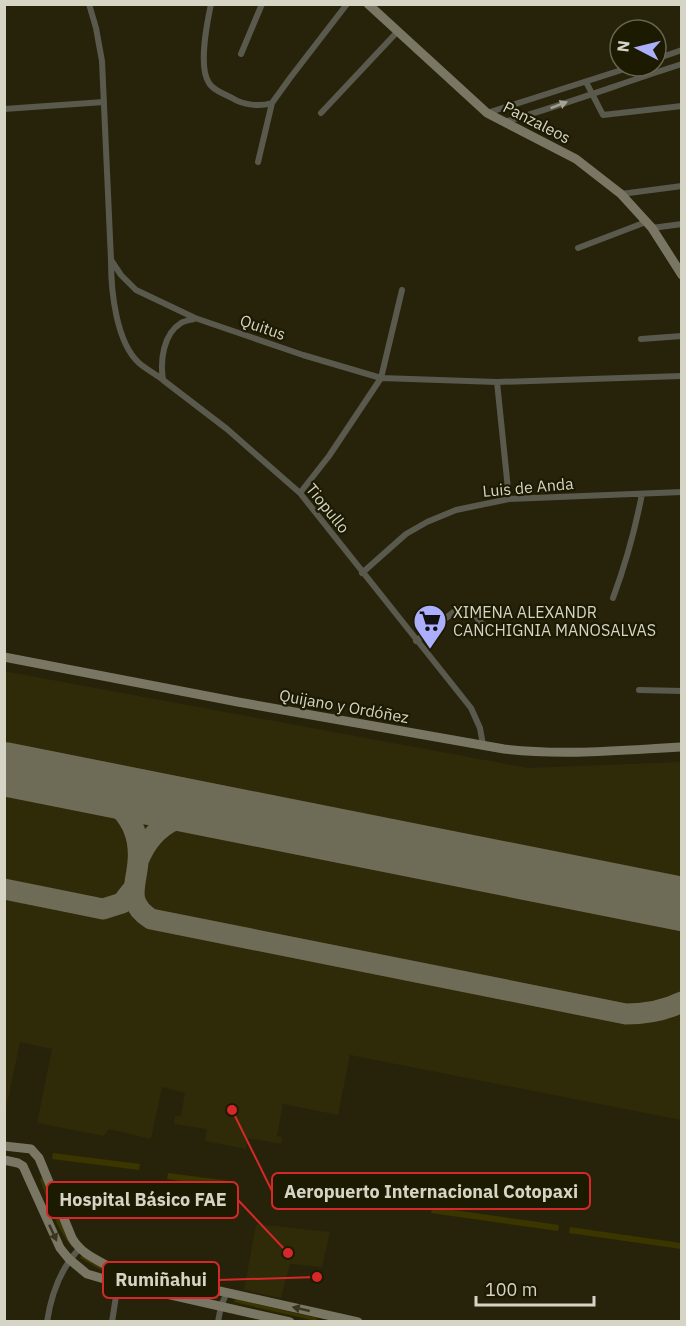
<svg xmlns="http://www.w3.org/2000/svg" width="686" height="1326" font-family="'IBM Plex Sans',sans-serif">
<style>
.built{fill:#2f2a08}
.green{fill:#3b3500}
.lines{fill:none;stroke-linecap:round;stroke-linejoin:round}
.taxiway{stroke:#6e6c57;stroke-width:21}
.runway{stroke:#6e6c57;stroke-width:54}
.street{stroke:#5a594d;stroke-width:6}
.secondary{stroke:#797764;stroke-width:9}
.oneway{fill:#a4a395}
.oneway2{fill:#39361f}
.labels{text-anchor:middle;stroke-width:4.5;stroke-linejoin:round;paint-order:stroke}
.street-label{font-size:16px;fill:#d5d4c5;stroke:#1d1a02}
.poi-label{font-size:16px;fill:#d5d4c5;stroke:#1d1a02;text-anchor:start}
.leader{fill:none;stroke:#d62828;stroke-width:2}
.callout-dot{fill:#d62828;stroke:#1d1a02;stroke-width:2}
.callout{fill:#1d1a02;stroke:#d62828;stroke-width:2}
.callout-label{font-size:18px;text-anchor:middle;font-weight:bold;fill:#d5d4c5}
</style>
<rect width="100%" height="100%" fill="#27230a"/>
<path class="built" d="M4,671L528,768L681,762V1120L350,1055L338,1115L283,1104L277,1136L282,1137L281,1144L248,1138L246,1149L205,1141L207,1129L174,1124L175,1116H181L185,1093L162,1087L151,1139L109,1129L104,1136L37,1123L52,1049L20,1042L5,1113Z
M256,1224L330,1232L322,1267L290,1264L281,1298L244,1290Z"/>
<path class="green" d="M53,1153L140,1164L139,1170L52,1159Z
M168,1173L230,1181V1188L167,1179Z
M43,1176L75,1244L72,1247C56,1228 49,1203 40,1180Z
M280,1185L414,1204L413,1210L279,1191Z
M432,1207L559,1225L558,1231L431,1213Z
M570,1227L681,1243V1249L569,1233Z
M82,1255L218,1294L217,1299L103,1271L80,1258Z
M235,1299L317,1318L316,1321L234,1302Z"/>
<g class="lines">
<path class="taxiway" d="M75,783C113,795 142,818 138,862C136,887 125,902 151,919L626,1014C646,1014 664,1011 682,1002
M138,861C155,819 188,809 230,814
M4,889L103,909L122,903L133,889"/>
<path class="runway" d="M4,769L682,904"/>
<path class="street" d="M89,4L96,28L102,61L111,260L121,275L136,290L195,318L303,355L381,378L497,382L682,376
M211,4C207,23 198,67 209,83C213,90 224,94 232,98C243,105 259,107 272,103L290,78L347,4
M241,54L262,4
M656,59L682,50
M586,82L603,115L682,106
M4,109L104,102
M321,113L398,31
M487,113L634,66
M504,122C564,105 622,83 682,64
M258,162L272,103
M621,194L682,186
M652,228L682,224
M578,248L646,222
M111,261C111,291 116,342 139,363C146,369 155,374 162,379
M194,319C190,320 184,321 181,323C163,334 160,361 163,380L227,429L300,493L471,708L480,728L483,745
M641,339L682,336
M497,382L509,499
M300,493L329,456L381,378L402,290
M362,573L406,534L427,522L456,510L509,499L682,492
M613,598C626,563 635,530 642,494
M416,641L459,608L470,609L487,630
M639,690L682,691
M47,1322C51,1295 60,1269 79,1249
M112,1322L118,1283
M218,1322L221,1306L227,1292"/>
<path class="secondary" d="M368,4L487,113L576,159L621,194L652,228L682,275
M4,657L238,702L504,749C563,756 623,750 682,747
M4,1146L31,1149L39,1158L72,1238C81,1253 93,1258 108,1266L358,1322
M4,1160L18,1163L23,1166L60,1248L69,1259L87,1274L118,1283L290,1322"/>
</g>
<defs><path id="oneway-solid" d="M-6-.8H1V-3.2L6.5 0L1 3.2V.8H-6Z" transform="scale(1.5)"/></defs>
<use class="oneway" href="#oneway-solid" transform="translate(559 105) rotate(-21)"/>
<g class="oneway2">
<use href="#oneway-solid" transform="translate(53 1233) rotate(65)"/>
<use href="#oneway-solid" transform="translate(301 1309) rotate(-167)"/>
</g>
<defs>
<g id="supermarket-pin" transform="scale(1.725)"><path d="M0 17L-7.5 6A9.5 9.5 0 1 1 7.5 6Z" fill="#acaffb" stroke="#1d1a02"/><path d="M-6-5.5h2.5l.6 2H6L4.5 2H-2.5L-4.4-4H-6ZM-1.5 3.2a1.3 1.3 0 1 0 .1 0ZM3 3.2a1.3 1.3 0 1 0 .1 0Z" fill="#111"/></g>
</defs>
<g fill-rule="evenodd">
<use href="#supermarket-pin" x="430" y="621"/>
</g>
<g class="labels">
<g class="street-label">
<text transform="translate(537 122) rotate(27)" y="6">Panzaleos</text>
<text transform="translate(263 327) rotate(19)" y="6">Quitus</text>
<text transform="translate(528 487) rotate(-5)" y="6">Luis de Anda</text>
<text transform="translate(328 508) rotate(51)" y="6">Tiopullo</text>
<text transform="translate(344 706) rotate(10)" y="6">Quijano y Ordóñez</text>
</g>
<g class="poi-label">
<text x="453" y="618">XIMENA ALEXANDR<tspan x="453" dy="18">CANCHIGNIA MANOSALVAS</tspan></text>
</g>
</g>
<path class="leader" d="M232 1110L272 1191M288 1253L238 1200M317 1277L219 1280"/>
<g class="callout-dot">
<circle cx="232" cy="1110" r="6"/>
<circle cx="288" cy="1253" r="6"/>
<circle cx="317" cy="1277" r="6"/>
</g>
<g class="callout">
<rect x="272" y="1173" width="318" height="36" rx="6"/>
<rect x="47" y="1182" width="191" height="36" rx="6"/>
<rect x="103" y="1262" width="116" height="36" rx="6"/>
</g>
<g class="callout-label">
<text x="431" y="1198">Aeropuerto Internacional Cotopaxi</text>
<text x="143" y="1206">Hospital Básico FAE</text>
<text x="161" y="1286">Rumiñahui</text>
</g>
<rect width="686" height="1326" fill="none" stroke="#d5d4c5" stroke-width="12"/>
<g transform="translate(638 48) rotate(277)"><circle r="28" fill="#1d1a02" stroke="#676450" stroke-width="1.5"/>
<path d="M0-4.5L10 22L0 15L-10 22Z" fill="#acaffb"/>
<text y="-9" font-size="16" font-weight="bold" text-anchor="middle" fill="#d5d4c5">N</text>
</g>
<path d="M476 1296v9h118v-9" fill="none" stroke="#d5d4c5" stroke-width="3"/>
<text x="485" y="1296" font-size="18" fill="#d5d4c5" stroke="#1d1a02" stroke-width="4.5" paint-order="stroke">100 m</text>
</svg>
